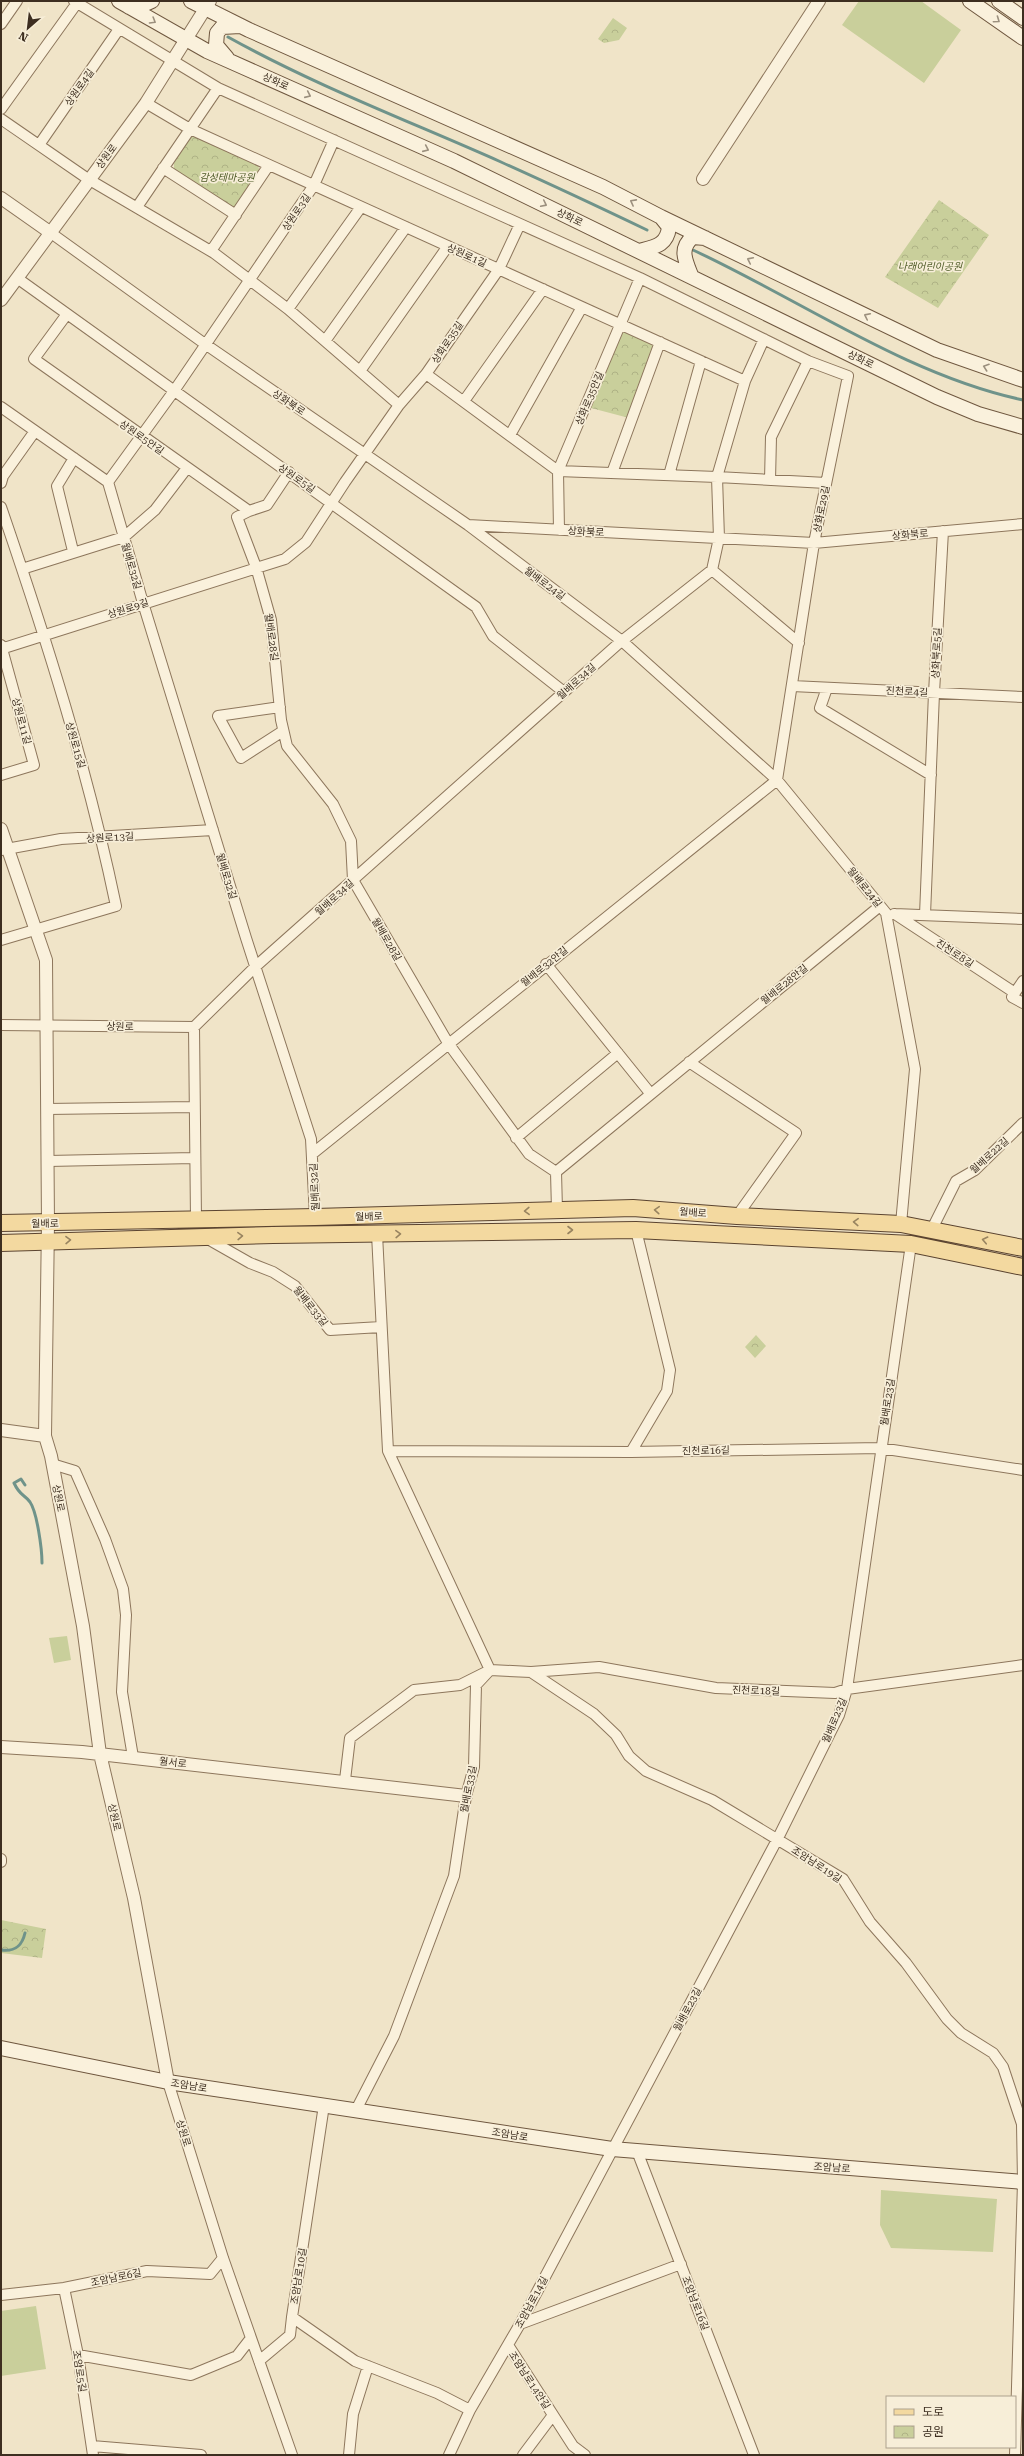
<svg xmlns="http://www.w3.org/2000/svg" width="1024" height="2456" font-family="'Roboto Serif','Noto Sans KR',serif">
<style>
.grass{fill:#c9cf9b}
.park{fill:url(#park-crowns)}
.lines{fill:none;stroke-linecap:round;stroke-linejoin:round}
.stream{stroke:#6f938a;stroke-width:3}
.minor-casing{stroke:#8d765c;stroke-width:12}
.tertiary-casing{stroke:#8d765c;stroke-width:14}
.secondary-casing{stroke:#6f573f;stroke-width:16}
.primary-casing{stroke:#5b4430;stroke-width:18}
.minor{stroke:#faf1dc;stroke-width:10}
.tertiary{stroke:#faf1dc;stroke-width:12}
.secondary{stroke:#faf1dc;stroke-width:14}
.primary{stroke:#f3d9a0;stroke-width:16}
.oneway{stroke:#9c907e}
.oneway2{stroke:#988460}
.labels{text-anchor:middle;stroke-width:3.5;stroke-linejoin:round;paint-order:stroke}
.street-label{font-size:10px;fill:#3d2e20;stroke:#f7eed8}
.park-label{font-size:10px;font-style:italic;fill:#4d5a26;stroke:#f7eed8}
</style>
<defs>
<pattern id="park-crowns" width="20" height="18" patternUnits="userSpaceOnUse"><rect width="20" height="18" fill="#c9cf9b"/><path d="M2 6a3 3 0 1 1 6 0M12 15a3 3 0 1 1 6 0" fill="none" stroke="#aeb285"/></pattern>
</defs>
<rect width="100%" height="100%" fill="#f0e4c8"/>
<path class="grass" d="M859,1H921L961,30L924,83L842,25Z
M67,1636L71,1660L54,1663L49,1638Z
M881,2190L997,2199L993,2252L891,2248L880,2225Z
M36,2306L46,2369L1,2376V2311Z"/>
<path class="park" d="M613,18L627,28L619,40L604,43L598,39Z
M198,136L258,165L260,173L238,209H231L174,172V163L191,137Z
M939,200L989,235L938,308L885,277Z
M623,331L655,345L629,418L591,408Z
M756,1335L766,1346L755,1358L745,1347Z
M1,1920L46,1929L42,1958L1,1953Z"/>
<g class="lines">
<path class="stream" d="M228,37C316,86 409,121 501,162C550,184 599,207 647,230
M693,250C801,300 906,375 1023,400
M25,1485L21,1479L14,1483C20,1496 24,1494 30,1502C37,1512 42,1549 42,1563
M1,1950C15,1952 22,1946 25,1933"/>
<g class="minor-casing">
<path id="minor" d="M74,1L218,88L640,278L808,361L848,376L814,543L777,780L312,1154
M1,24L17,1
M146,103L190,129L745,381
M1,109L77,3
M1,119L88,179L214,253L288,309L399,405
M39,145L119,29
M163,168L236,215
M137,207L218,88
M51,233L205,344L468,525L814,543L1023,524
M211,251L269,165
M17,278L476,607L493,636L564,692
M288,309L361,207
M67,314L34,359L249,511L267,505L289,472
M325,341L406,227
M360,371L448,246
M426,374L558,471L717,477L826,483
M464,401L543,289
M1,407L108,482L143,603L246,938L311,1139L315,1217
M510,435L582,307
M612,473L660,342
M669,475L701,361
M770,480L771,437L808,361
M108,482L174,391L314,185L334,140
M1,483L3,476L35,431
M1,507C46,638 88,771 116,906L1,940
M249,511L237,517L256,567L271,620L281,720L287,746L333,804L351,841L353,880L448,1043L529,1154L556,1172
M468,525L622,641L777,780L886,913L915,1069L901,1224
M559,530L558,471L640,278
M73,551L57,486L74,458
M22,569L124,537L155,510L187,468
M712,570L719,538L717,477L745,381L764,339
M712,570L799,643
M1,645L34,765L1,775
M1,649L285,559L306,542L345,482L399,405L426,374L499,269L520,224
M792,686L1023,697
M827,688L820,708L931,775
M280,707L218,716L241,758L283,731
M1,850L61,839L213,830
M894,914L1023,919
M895,914L1015,993
M925,915L934,693L943,531
M546,964L650,1093
M1023,981L1012,997L1023,1003
M1,1025L194,1027
M689,1062L796,1133L737,1216
M47,1109L194,1107
M516,1138L618,1053
M48,1161L194,1158
M556,1172L880,906
M556,1172L557,1210
M196,1220L194,1027L255,967L618,644L712,570
M932,1229L956,1181L975,1170L1023,1123
M206,1238L250,1263L273,1272L295,1286L330,1330L381,1327
M388,1451L631,1452L880,1448L1023,1470
M631,1452L667,1391L670,1370L636,1230
M52,1464L75,1471L105,1539L123,1589L126,1615L122,1692L133,1757
M531,1672L594,1714L616,1735L629,1756L646,1771L712,1800L843,1879L870,1922L906,1963L947,2019L961,2033L993,2053L1003,2067L1022,2124L1023,2182L1015,2455
M345,1780L350,1738L414,1690L460,1685L490,1670L531,1672L599,1667L716,1688L835,1693L847,1689L1023,1665
M1,1862V1859
M168,2082L223,2258L292,2455
M324,2105L292,2317L355,2361L437,2393L470,2410
M356,2110L394,2036L454,1876L466,1796L474,1767L476,1685L490,1670L388,1451L377,1234
M637,2151L754,2455
M64,2288L78,2355L93,2455
M1,2295L64,2288L147,2271L210,2274L223,2258
M520,2324L681,2264
M508,2345L573,2446L585,2455
M78,2355L191,2375L237,2356L251,2338
M259,2361L290,2335L292,2317
M92,2446L201,2455
M349,2455L353,2414L368,2366
M449,2455L470,2410L520,2324L778,1838L839,1715L847,1689L911,1244
M523,2455L553,2415"/>
</g>
<g class="tertiary-casing">
<path id="tertiary" d="M703,179L819,1
M1,198L51,233
M1,300L146,103L210,1
M1,829L46,960L48,1223L45,1436L51,1456L83,1626L100,1754L134,1898L168,2082
M1,1430L45,1436
M1,1747L82,1752L466,1796"/>
</g>
<g class="secondary-casing">
<path id="secondary" d="M119,1L207,51L454,161L937,397L978,414L1023,427
M191,1L249,30L603,187L661,217L937,350L1023,380
M970,1L1023,38
M999,1L1023,18
M129,7L141,6L152,1
M227,58L216,45L217,33L222,27L240,26
M639,251C654,247 667,246 669,227L661,217
M691,275C685,260 679,248 693,237L705,238
M1,2048L168,2082L612,2149L1023,2182"/>
</g>
<g class="primary-casing">
<path id="primary" d="M1,1223L315,1217L633,1208L737,1216L901,1224L1023,1248
M1,1243L273,1235L636,1230L911,1244L1023,1267"/>
</g>
<use href="#minor" class="minor"/>
<use href="#tertiary" class="tertiary"/>
<use href="#secondary" class="secondary"/>
<use href="#primary" class="primary"/>
</g>
<defs><path id="oneway-chevron" d="M-2-3.5L2.5 0L-2 3.5" fill="none" stroke-width="1.6" stroke-linecap="round" stroke-linejoin="round"/></defs>
<g class="oneway">
<use href="#oneway-chevron" transform="translate(997 20) rotate(35)"/>
<use href="#oneway-chevron" transform="translate(153 21) rotate(31)"/>
<use href="#oneway-chevron" transform="translate(308 95) rotate(24)"/>
<use href="#oneway-chevron" transform="translate(426 149) rotate(24)"/>
<use href="#oneway-chevron" transform="translate(633 202) rotate(-152)"/>
<use href="#oneway-chevron" transform="translate(544 204) rotate(26)"/>
<use href="#oneway-chevron" transform="translate(750 260) rotate(-154)"/>
<use href="#oneway-chevron" transform="translate(867 316) rotate(-154)"/>
<use href="#oneway-chevron" transform="translate(986 367) rotate(-161)"/>
</g>
<g class="oneway2">
<use href="#oneway-chevron" transform="translate(657 1210) rotate(-176)"/>
<use href="#oneway-chevron" transform="translate(527 1211) rotate(178)"/>
<use href="#oneway-chevron" transform="translate(856 1222) rotate(-177)"/>
<use href="#oneway-chevron" transform="translate(570 1230)"/>
<use href="#oneway-chevron" transform="translate(398 1234) rotate(-2)"/>
<use href="#oneway-chevron" transform="translate(240 1236) rotate(-2)"/>
<use href="#oneway-chevron" transform="translate(68 1240) rotate(-1)"/>
<use href="#oneway-chevron" transform="translate(985 1240) rotate(-168)"/>
</g>
<g class="labels">
<g class="street-label">
<text transform="translate(276 81) rotate(24)" y="4">상화로</text>
<text transform="translate(79 87) rotate(-55)" y="4">상원로4길</text>
<text transform="translate(106 156) rotate(-53)" y="4">상원로</text>
<text transform="translate(296 212) rotate(-56)" y="4">상원로3길</text>
<text transform="translate(570 217) rotate(26)" y="4">상화로</text>
<text transform="translate(467 255) rotate(24)" y="4">상원로1길</text>
<text transform="translate(447 342) rotate(-56)" y="4">상화로35길</text>
<text transform="translate(861 359) rotate(26)" y="4">상화로</text>
<text transform="translate(589 398) rotate(-67)" y="4">상화로35안길</text>
<text transform="translate(289 402) rotate(34)" y="4">상화북로</text>
<text transform="translate(142 437) rotate(35)" y="4">상원로5안길</text>
<text transform="translate(297 478) rotate(35)" y="4">상원로5길</text>
<text transform="translate(821 509) rotate(-79)" y="4">상화로29길</text>
<text transform="translate(586 531) rotate(3)" y="4">상화북로</text>
<text transform="translate(910 534) rotate(-5)" y="4">상화북로</text>
<text transform="translate(132 566) rotate(74)" y="4">월배로32길</text>
<text transform="translate(545 583) rotate(37)" y="4">월배로24길</text>
<text transform="translate(128 608) rotate(-18)" y="4">상원로9길</text>
<text transform="translate(272 637) rotate(82)" y="4">월배로28길</text>
<text transform="translate(936 653) rotate(-87)" y="4">상화북로5길</text>
<text transform="translate(576 681) rotate(-42)" y="4">월배로34길</text>
<text transform="translate(907 691) rotate(3)" y="4">진천로4길</text>
<text transform="translate(22 721) rotate(75)" y="4">상원로11길</text>
<text transform="translate(76 745) rotate(74)" y="4">상원로15길</text>
<text transform="translate(110 837) rotate(-3)" y="4">상원로13길</text>
<text transform="translate(227 876) rotate(73)" y="4">월배로32길</text>
<text transform="translate(865 887) rotate(51)" y="4">월배로24길</text>
<text transform="translate(334 897) rotate(-42)" y="4">월배로34길</text>
<text transform="translate(387 939) rotate(60)" y="4">월배로28길</text>
<text transform="translate(955 953) rotate(33)" y="4">진천로8길</text>
<text transform="translate(544 966) rotate(-39)" y="4">월배로32안길</text>
<text transform="translate(784 984) rotate(-39)" y="4">월배로28안길</text>
<text transform="translate(120 1026) rotate(1)" y="4">상원로</text>
<text transform="translate(989 1155) rotate(-42)" y="4">월배로22길</text>
<text transform="translate(314 1187) rotate(-93)" y="4">월배로32길</text>
<text transform="translate(693 1212) rotate(4)" y="4">월배로</text>
<text transform="translate(369 1216) rotate(-2)" y="4">월배로</text>
<text transform="translate(45 1223) rotate(-1)" y="4">월배로</text>
<text transform="translate(311 1306) rotate(51)" y="4">월배로33길</text>
<text transform="translate(887 1402) rotate(-81)" y="4">월배로23길</text>
<text transform="translate(706 1450) rotate(-1)" y="4">진천로16길</text>
<text transform="translate(59 1498) rotate(79)" y="4">상원로</text>
<text transform="translate(756 1690) rotate(2)" y="4">진천로18길</text>
<text transform="translate(834 1720) rotate(-67)" y="4">월배로23길</text>
<text transform="translate(173 1762) rotate(6)" y="4">월서로</text>
<text transform="translate(468 1789) rotate(-79)" y="4">월배로33길</text>
<text transform="translate(115 1817) rotate(77)" y="4">상원로</text>
<text transform="translate(817 1864) rotate(33)" y="4">조암남로19길</text>
<text transform="translate(687 2009) rotate(-62)" y="4">월배로23길</text>
<text transform="translate(189 2085) rotate(9)" y="4">조암남로</text>
<text transform="translate(184 2133) rotate(72)" y="4">상원로</text>
<text transform="translate(510 2134) rotate(9)" y="4">조암남로</text>
<text transform="translate(832 2167) rotate(4)" y="4">조암남로</text>
<text transform="translate(298 2276) rotate(-81)" y="4">조암남로10길</text>
<text transform="translate(116 2277) rotate(-12)" y="4">조암남로6길</text>
<text transform="translate(531 2302) rotate(-62)" y="4">조암남로14길</text>
<text transform="translate(696 2303) rotate(69)" y="4">조암남로16길</text>
<text transform="translate(80 2371) rotate(81)" y="4">조암로5길</text>
<text transform="translate(530 2380) rotate(57)" y="4">조암남로14안길</text>
</g>
<g class="park-label">
<text x="227" y="181">감성테마공원</text>
<text x="930" y="270">나래어린이공원</text>
</g>
</g>
<rect width="1024" height="2456" fill="none" stroke="#3d2e20" stroke-width="4"/>
<rect x="886" y="2396" width="130" height="52" fill="#f7eed8" stroke="#ada18e"/>
<rect x="894" y="2409" width="20" height="6" fill="#f3d9a0" stroke="#ada18e"/>
<text x="922" y="2416" font-size="12" fill="#3d2e20">도로</text>
<rect x="894" y="2426" width="20" height="12" fill="url(#park-crowns)" stroke="#ada18e"/>
<text x="922" y="2436" font-size="12" fill="#3d2e20">공원</text>
<g transform="translate(28 28) rotate(208)" stroke="#f7eed8" stroke-width="3" paint-order="stroke">
<path d="M0-3L7 15L0 10L-7 15Z" fill="#3d2e20"/>
<text y="-6" font-size="11" font-weight="bold" text-anchor="middle" fill="#3d2e20">N</text>
</g>
</svg>
